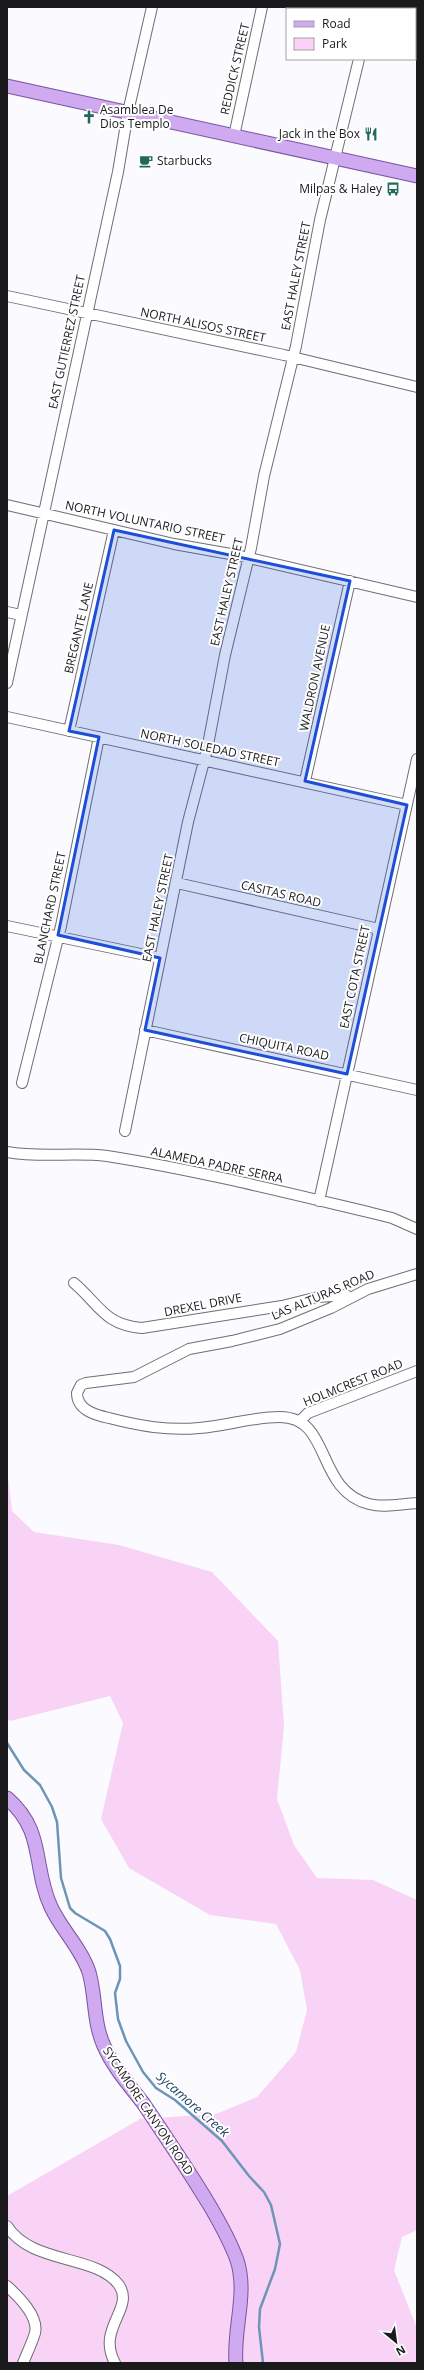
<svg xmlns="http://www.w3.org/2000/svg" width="424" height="2370" font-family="'Open Sans',sans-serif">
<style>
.green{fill:#f9d3f6}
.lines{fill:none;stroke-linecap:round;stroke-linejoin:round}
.stream{stroke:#6d95b6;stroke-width:2.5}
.minor-casing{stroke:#6e6e74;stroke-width:12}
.major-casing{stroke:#7b53a0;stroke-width:15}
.minor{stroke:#fff;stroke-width:10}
.major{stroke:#cfaaf0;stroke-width:13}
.marked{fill:#1d4ed8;fill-opacity:0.2;stroke:#1d4ed8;stroke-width:3;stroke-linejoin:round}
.labels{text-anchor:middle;stroke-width:4;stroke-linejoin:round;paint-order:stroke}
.street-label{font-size:12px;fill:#1a1a1d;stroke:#fff}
.poi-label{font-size:12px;fill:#1a1a1d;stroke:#fff;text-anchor:start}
.water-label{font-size:13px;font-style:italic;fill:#123d5b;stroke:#fff}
</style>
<rect width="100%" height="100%" fill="#fafaff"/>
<path class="green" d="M7,1468L12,1511L34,1532L119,1545L212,1572L278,1641L284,1726L277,1799L294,1845L317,1878L373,1880L417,1900V2230L402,2237L394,2270L417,2328V2363H7V2196L140,2119L216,2114L257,2097L296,2052L307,2010L300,1970L276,1924L210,1915L129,1868L101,1819L123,1723L110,1696L10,1721L7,1719Z"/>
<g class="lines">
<path class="stream" d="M7,1743L24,1770L40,1785L52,1807L57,1822L61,1878L70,1908L75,1913L105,1931L110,1939L120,1966V1979L115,1993L118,2019L126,2041L143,2072L156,2088L175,2100L222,2141L249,2176L264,2192L271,2205L280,2244L275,2269L260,2309L259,2327L263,2363"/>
<g class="minor-casing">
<path id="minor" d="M370,9L371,7
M234,136L262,7
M7,296L284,355L417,387
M7,505L174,544L236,555L417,597
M7,612L21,615
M7,683L118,172L128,112L152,7
M7,717L407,805
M69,731L114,530
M305,781L350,581
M177,883L379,929
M7,926L160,958
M145,1030L417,1090
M22,1083L61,926L99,737
M125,1131L188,822L207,750L225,655L251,548L264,476L296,346L320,220L359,59
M7,1152C40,1158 74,1152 107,1156C196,1170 284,1192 372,1213L392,1218L417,1229
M319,1201L417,759
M417,1274L368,1289L331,1308L280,1329L232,1341L189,1349L134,1377L86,1383L81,1385L77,1393C77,1410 95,1415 109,1418C140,1426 168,1431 199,1428C226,1426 252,1417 280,1417C332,1417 315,1490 369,1504C384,1508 401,1504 417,1503
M74,1283C99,1304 104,1325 142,1328L282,1306L318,1297L346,1295L350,1298
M300,1421L308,1413L417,1371
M7,2226C32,2265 96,2254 119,2285C135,2309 96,2328 115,2363
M7,2286C18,2296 39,2316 35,2333C32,2343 27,2353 23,2363"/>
</g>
<g class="major-casing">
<path id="major" d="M7,86L417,176
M7,1798C46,1832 32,1866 51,1907C61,1929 81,1948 89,1972C96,1996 93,2022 104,2046C113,2067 129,2085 143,2103C166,2137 189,2171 210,2206C220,2223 230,2241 237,2260C248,2294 233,2328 236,2363"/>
</g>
<use href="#minor" class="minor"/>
<use href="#major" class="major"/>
</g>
<path class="marked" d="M114,530L350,581L305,781L407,805L347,1074L145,1030L160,958L58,935L99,737L69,731Z"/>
<defs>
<g id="church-bare" transform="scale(1.08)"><path d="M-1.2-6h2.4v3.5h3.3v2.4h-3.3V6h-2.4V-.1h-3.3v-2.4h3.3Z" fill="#22685d" stroke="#fff" stroke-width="2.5" paint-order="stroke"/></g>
<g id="restaurant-bare" transform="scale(1.08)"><path d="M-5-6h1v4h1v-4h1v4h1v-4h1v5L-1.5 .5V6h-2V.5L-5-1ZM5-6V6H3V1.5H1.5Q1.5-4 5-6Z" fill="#22685d" stroke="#fff" stroke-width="2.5" paint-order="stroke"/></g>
<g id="cafe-bare" transform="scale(1.08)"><path d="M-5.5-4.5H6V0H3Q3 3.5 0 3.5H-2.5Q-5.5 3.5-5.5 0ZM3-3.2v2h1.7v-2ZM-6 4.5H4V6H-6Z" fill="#22685d" stroke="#fff" stroke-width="2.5" paint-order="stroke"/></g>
<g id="bus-bare" transform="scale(1.08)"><path d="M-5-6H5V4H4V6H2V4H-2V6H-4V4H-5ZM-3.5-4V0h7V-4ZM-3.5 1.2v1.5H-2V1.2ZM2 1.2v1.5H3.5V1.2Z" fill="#22685d" stroke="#fff" stroke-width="2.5" paint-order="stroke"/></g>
</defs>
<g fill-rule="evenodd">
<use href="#church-bare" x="89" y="117"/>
<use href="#restaurant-bare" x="371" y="134"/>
<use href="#cafe-bare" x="146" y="161"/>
<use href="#bus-bare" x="393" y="189"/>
</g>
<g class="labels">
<g class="street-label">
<text transform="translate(235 69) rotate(-77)" y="4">REDDICK STREET</text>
<text transform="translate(296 276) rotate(-79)" y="4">EAST HALEY STREET</text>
<text transform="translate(203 325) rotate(12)" y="4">NORTH ALISOS STREET</text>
<text transform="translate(67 342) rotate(-78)" y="4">EAST GUTIERREZ STREET</text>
<text transform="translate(145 522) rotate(12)" y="4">NORTH VOLUNTARIO STREET</text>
<text transform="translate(227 592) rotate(-77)" y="4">EAST HALEY STREET</text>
<text transform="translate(79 628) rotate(-77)" y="4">BREGANTE LANE</text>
<text transform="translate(315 678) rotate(-78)" y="4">WALDRON AVENUE</text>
<text transform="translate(210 748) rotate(12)" y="4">NORTH SOLEDAD STREET</text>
<text transform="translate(281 894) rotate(13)" y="4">CASITAS ROAD</text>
<text transform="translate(50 908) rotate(-78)" y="4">BLANCHARD STREET</text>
<text transform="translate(158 908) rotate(-78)" y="4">EAST HALEY STREET</text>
<text transform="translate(355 977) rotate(-78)" y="4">EAST COTA STREET</text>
<text transform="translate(284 1047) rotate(12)" y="4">CHIQUITA ROAD</text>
<text transform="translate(217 1165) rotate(12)" y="4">ALAMEDA PADRE SERRA</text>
<text transform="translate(323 1295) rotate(-23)" y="4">LAS ALTURAS ROAD</text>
<text transform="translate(203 1305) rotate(-11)" y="4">DREXEL DRIVE</text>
<text transform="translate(353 1383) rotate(-22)" y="4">HOLMCREST ROAD</text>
<text transform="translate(148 2111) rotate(56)" y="4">SYCAMORE CANYON ROAD</text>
</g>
<g class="poi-label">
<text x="100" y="114">Asamblea De<tspan x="100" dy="14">Dios Templo</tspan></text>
<text x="360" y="138" text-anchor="end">Jack in the Box</text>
<text x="157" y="165">Starbucks</text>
<text x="382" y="193" text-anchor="end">Milpas &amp; Haley</text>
</g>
<g class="water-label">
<text transform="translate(193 2104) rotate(41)" y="5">Sycamore Creek</text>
</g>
</g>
<rect width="424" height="2370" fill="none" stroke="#1a1a1d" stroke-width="16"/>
<rect x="286" y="8" width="130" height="52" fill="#ffffff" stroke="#a3a3a5"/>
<rect x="294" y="21" width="20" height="6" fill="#cfaaf0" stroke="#a3a3a5"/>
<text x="322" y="28" font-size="12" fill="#1a1a1d">Road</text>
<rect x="294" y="38" width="20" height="12" fill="#f9d3f6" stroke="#a3a3a5"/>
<text x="322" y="48" font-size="12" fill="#1a1a1d">Park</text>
<g transform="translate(396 2342) rotate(151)" stroke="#ffffff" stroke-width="3" paint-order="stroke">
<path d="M0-3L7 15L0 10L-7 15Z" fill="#1a1a1d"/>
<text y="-6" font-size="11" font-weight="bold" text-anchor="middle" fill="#1a1a1d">N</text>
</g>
</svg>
